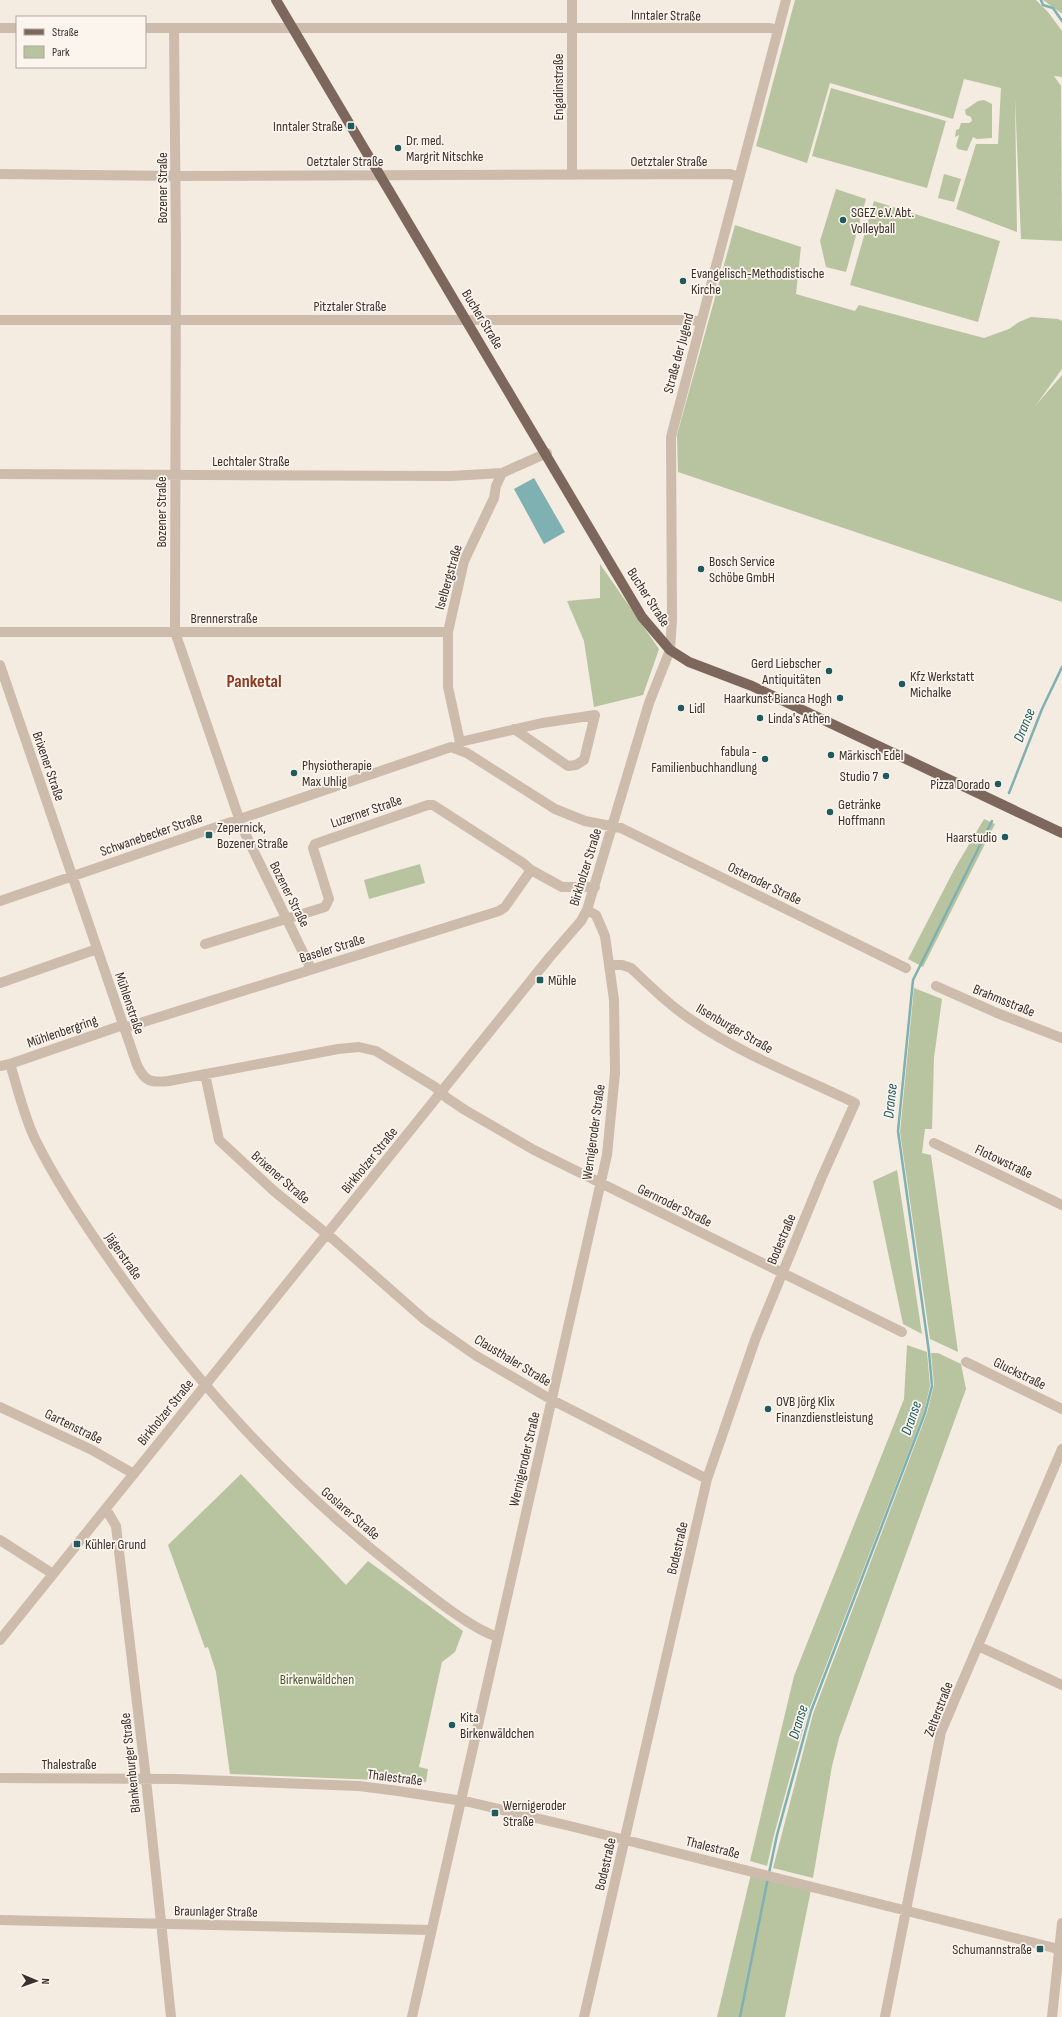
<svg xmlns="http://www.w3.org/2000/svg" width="1062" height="2017" font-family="'Sofia Sans Condensed',sans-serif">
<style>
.green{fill:#b8c4a0}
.water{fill:#7fb0b2}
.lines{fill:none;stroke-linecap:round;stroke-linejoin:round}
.stream{stroke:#7fb0b2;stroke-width:2.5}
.minor{stroke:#cdbbac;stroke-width:10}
.major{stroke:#7d675c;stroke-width:10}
.poi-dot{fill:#1f5a5e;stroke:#fbf5ee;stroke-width:1.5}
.labels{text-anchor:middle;stroke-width:3.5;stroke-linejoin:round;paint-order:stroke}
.street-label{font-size:14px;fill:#3b302b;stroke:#fbf5ee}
.poi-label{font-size:14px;fill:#3b302b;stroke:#fbf5ee;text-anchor:start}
.park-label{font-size:14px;fill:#4a5a2e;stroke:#fbf5ee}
.water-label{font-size:15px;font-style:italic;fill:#1f5a5e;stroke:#fbf5ee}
.district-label{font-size:18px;font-weight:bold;fill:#8c3b22;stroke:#fbf5ee}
</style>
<rect width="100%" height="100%" fill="#f4ebe1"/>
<path class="green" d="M795,0H1036L1048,12L1062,31V77L1054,76L1061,86L1062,241L1021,239L1015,98L1017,232L956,209L976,144H998L1001,88L964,79L953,119L830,83L807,163L756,146Z
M1043,0H1062V13H1061Z
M831,88L946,121L927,188L812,156Z
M984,100L992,104V138L977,139L973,137L967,151L958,149L956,146L959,135L955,137L956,130L959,129L961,123H969L972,121L971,117L966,115L965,110L978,101Z
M944,174L961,179L954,202L938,198Z
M836,189L866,199L846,272L826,267L820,241Z
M874,201L1000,241L978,322L850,285Z
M735,225L801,247L796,294L855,311L859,305L984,338L1009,329L1019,322L1031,317L1058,319L1062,321V369L1036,405L1062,375V602L678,472L677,435Z
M600,564L659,649L643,695L594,707L584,641L567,601L600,598Z
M984,819L995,824L923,967L908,959L955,868Z
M420,864L425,883L369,899L364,880Z
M914,988L942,999L934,1058L932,1129H925L922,1153L931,1155L958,1352L930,1339L900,1132Z
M897,1170L922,1334L903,1324L873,1181Z
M907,1345L927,1352L930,1386L924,1412L807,1715L774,1835L767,1866L750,1861L794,1676L904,1399Z
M931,1353H938L961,1364L966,1389L839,1738L832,1766L813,1878L773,1868L813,1714L927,1413L934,1385Z
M241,1474L346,1585L368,1561L463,1631L455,1652L442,1662L419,1767L428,1769L426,1782L230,1774L216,1672L208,1647L205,1648L168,1545Z
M751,1874L811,1890L785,2017H717Z"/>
<path class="water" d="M534,478L565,532L544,544L514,489Z"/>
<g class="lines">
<path class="stream" d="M1041,0L1043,5L1053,8L1062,21
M1009,793L1042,709L1062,667
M769,1873L777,1835L811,1711L925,1413L932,1386L929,1352L898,1131L913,980L992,821
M740,2017L768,1878"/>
<path class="minor" d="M572,0V175
M0,28H17
M145,28H770L778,30
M174,28L176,248L175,632L242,827L311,969
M0,174L176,176L730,174L739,177
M0,320H692L700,322
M0,474L451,476L502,473
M0,632H448
M0,665L137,1065C145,1082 151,1083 169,1081L338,1049L359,1047L376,1051L435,1087L447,1098L465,1110L534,1150L902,1332
M460,742L448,687V632L464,561L494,498L496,486L502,473L547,453
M457,748L460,742L542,723L595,715L584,760L576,765L568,766L514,729
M0,901L451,747L467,753L555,809L585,821L621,828L906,968
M205,944L325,907L329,899L313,848L315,844L428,805H433L523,863L531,870L562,887H595
M0,983L97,949
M936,986L997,1013L1062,1038
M124,1028L499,911L505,907L531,870
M10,1064C18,1089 24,1117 36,1141C56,1181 85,1225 111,1262C192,1379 287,1484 399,1571C423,1590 471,1629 498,1637
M0,1066L10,1064L123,1025
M205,1074L219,1140L274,1191L333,1239L425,1320L475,1355L552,1400L707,1479
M934,1143L1062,1205
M966,1362L1062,1409
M0,1407L92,1450L134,1474
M106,1509L116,1526L146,1779L171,2017
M0,1540L53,1574
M0,1640L549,958L581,921L587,910L649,703L670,650L672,619L671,437L786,0
M978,1646L1062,1685
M0,1778L177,1779L359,1786L398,1791L469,1802L574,1827L1062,1950
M0,1920L431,1930
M412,2017L607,1155L615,1073L614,1000L605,936L596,915L587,910
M584,2017L707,1479L755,1340L821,1179L855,1103C801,1077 743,1055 693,1021C670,1006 650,986 631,968L622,965H610
M885,2017L941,1732L1062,1449
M1052,2017L1062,1923"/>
<path class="major" d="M276,0L642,617L670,650L689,662L752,686L1062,833"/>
</g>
<g class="poi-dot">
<rect x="347" y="122" width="8" height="8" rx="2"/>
<circle cx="398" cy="148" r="4"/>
<circle cx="843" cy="220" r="4"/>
<circle cx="683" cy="281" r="4"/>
<circle cx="701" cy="569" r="4"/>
<circle cx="829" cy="671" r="4"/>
<circle cx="902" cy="684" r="4"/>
<circle cx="840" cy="698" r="4"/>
<circle cx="681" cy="708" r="4"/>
<circle cx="760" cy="718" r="4"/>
<circle cx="831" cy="755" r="4"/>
<circle cx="765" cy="759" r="4"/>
<circle cx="294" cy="773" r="4"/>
<circle cx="886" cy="776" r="4"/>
<circle cx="998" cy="784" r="4"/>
<circle cx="830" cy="812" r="4"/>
<rect x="205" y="831" width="8" height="8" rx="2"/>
<circle cx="1005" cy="837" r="4"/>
<rect x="536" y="976" width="8" height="8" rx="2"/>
<circle cx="768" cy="1409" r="4"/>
<rect x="73" y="1540" width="8" height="8" rx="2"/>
<circle cx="452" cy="1725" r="4"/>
<rect x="491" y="1809" width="8" height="8" rx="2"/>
<rect x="1036" y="1945" width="8" height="8" rx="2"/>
</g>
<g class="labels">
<g class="street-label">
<text transform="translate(666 15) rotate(1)" y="5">Inntaler Straße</text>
<text transform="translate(558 87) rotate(-90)" y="5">Engadinstraße</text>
<text x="345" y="166">Oetztaler Straße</text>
<text x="669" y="166">Oetztaler Straße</text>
<text transform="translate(162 188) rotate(-90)" y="5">Bozener Straße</text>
<text x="350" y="311">Pitztaler Straße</text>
<text transform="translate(483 319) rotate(59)" y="5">Bucher Straße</text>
<text transform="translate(678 353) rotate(-75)" y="5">Straße der Jugend</text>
<text x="251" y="466">Lechtaler Straße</text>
<text transform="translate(161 512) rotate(-90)" y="5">Bozener Straße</text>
<text transform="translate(448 577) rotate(-74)" y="5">Iselbergstraße</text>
<text transform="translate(649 597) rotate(57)" y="5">Bucher Straße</text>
<text x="224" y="623">Brennerstraße</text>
<text transform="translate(49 766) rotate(71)" y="5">Brixener Straße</text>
<text transform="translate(366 811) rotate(-19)" y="5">Luzerner Straße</text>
<text transform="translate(151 834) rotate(-19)" y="5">Schwanebecker Straße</text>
<text transform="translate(585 867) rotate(-73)" y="5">Birkholzer Straße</text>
<text transform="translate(765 883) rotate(26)" y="5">Osteroder Straße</text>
<text transform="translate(290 894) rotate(63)" y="5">Bozener Straße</text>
<text transform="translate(332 948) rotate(-17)" y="5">Baseler Straße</text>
<text transform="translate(1004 1000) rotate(22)" y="5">Brahmsstraße</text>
<text transform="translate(130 1003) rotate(71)" y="5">Mühlenstraße</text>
<text transform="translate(735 1028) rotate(30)" y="5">Ilsenburger Straße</text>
<text transform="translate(62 1031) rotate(-19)" y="5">Mühlenbergring</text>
<text transform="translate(593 1132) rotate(-82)" y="5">Wernigeroder Straße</text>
<text transform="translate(369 1160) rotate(-51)" y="5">Birkholzer Straße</text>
<text transform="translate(1004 1161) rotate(25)" y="5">Flotowstraße</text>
<text transform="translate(281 1177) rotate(41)" y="5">Brixener Straße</text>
<text transform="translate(675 1205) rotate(26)" y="5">Gernroder Straße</text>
<text transform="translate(781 1239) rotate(-67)" y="5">Bodestraße</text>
<text transform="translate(124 1256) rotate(55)" y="5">Jägerstraße</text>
<text transform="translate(513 1360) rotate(31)" y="5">Clausthaler Straße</text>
<text transform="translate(1020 1373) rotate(26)" y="5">Gluckstraße</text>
<text transform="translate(165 1412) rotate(-51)" y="5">Birkholzer Straße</text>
<text transform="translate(74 1426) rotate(26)" y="5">Gartenstraße</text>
<text transform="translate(524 1459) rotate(-77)" y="5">Wernigeroder Straße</text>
<text transform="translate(351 1513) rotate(41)" y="5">Goslarer Straße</text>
<text transform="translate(677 1548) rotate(-77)" y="5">Bodestraße</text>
<text transform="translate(938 1709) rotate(-69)" y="5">Zelterstraße</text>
<text transform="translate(130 1763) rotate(-96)" y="5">Blankenburger Straße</text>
<text x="69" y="1769">Thalestraße</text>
<text transform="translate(395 1777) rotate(7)" y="5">Thalestraße</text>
<text transform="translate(713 1847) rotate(14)" y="5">Thalestraße</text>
<text transform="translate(605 1864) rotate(-77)" y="5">Bodestraße</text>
<text transform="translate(216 1911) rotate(1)" y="5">Braunlager Straße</text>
</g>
<g class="poi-label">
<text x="343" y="131" text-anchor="end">Inntaler Straße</text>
<text x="406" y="145">Dr. med.<tspan x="406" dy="16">Margrit Nitschke</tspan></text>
<text x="851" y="217">SGEZ e.V. Abt.<tspan x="851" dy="16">Volleyball</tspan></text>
<text x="691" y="278">Evangelisch-Methodistische<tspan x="691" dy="16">Kirche</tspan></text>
<text x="709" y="566">Bosch Service<tspan x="709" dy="16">Schöbe GmbH</tspan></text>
<text x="821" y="668" text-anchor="end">Gerd Liebscher<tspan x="821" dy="16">Antiquitäten</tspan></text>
<text x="910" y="681">Kfz Werkstatt<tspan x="910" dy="16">Michalke</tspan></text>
<text x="832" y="703" text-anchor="end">Haarkunst Bianca Hogh</text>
<text x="689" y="713">Lidl</text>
<text x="768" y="723">Linda's Athen</text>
<text x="757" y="756" text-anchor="end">fabula -<tspan x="757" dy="16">Familienbuchhandlung</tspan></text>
<text x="839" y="760">Märkisch Edel</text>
<text x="302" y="770">Physiotherapie<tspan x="302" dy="16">Max Uhlig</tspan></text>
<text x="878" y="781" text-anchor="end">Studio 7</text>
<text x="990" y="789" text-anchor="end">Pizza Dorado</text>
<text x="838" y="809">Getränke<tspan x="838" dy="16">Hoffmann</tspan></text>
<text x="217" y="832">Zepernick,<tspan x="217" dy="16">Bozener Straße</tspan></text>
<text x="997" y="842" text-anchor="end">Haarstudio</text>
<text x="548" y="985">Mühle</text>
<text x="776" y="1406">OVB Jörg Klix<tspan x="776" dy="16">Finanzdienstleistung</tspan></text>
<text x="85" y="1549">Kühler Grund</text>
<text x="460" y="1722">Kita<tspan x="460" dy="16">Birkenwäldchen</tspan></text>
<text x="503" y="1810">Wernigeroder<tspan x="503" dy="16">Straße</tspan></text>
<text x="1032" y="1954" text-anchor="end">Schumannstraße</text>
</g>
<g class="park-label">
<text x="317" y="1684">Birkenwäldchen</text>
</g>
<g class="water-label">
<text transform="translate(1024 725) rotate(-68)" y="5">Dranse</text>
<text transform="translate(890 1101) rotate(-84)" y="5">Dranse</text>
<text transform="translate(911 1418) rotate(-71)" y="5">Dranse</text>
<text transform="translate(798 1722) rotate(-73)" y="5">Dranse</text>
</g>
<g class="district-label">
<text x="254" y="687">Panketal</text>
</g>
</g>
<rect x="16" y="16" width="130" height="52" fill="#fbf5ee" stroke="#aea6a0"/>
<rect x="24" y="29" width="20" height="6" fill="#7d675c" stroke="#aea6a0"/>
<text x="52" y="36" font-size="12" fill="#3b302b">Straße</text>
<rect x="24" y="46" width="20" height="12" fill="#b8c4a0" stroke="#aea6a0"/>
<text x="52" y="56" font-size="12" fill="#3b302b">Park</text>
<g transform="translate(36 1981) rotate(92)" stroke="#fbf5ee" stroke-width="3" paint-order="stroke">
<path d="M0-3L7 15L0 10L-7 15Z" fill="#3b302b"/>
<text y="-6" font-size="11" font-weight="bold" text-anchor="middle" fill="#3b302b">N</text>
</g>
</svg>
